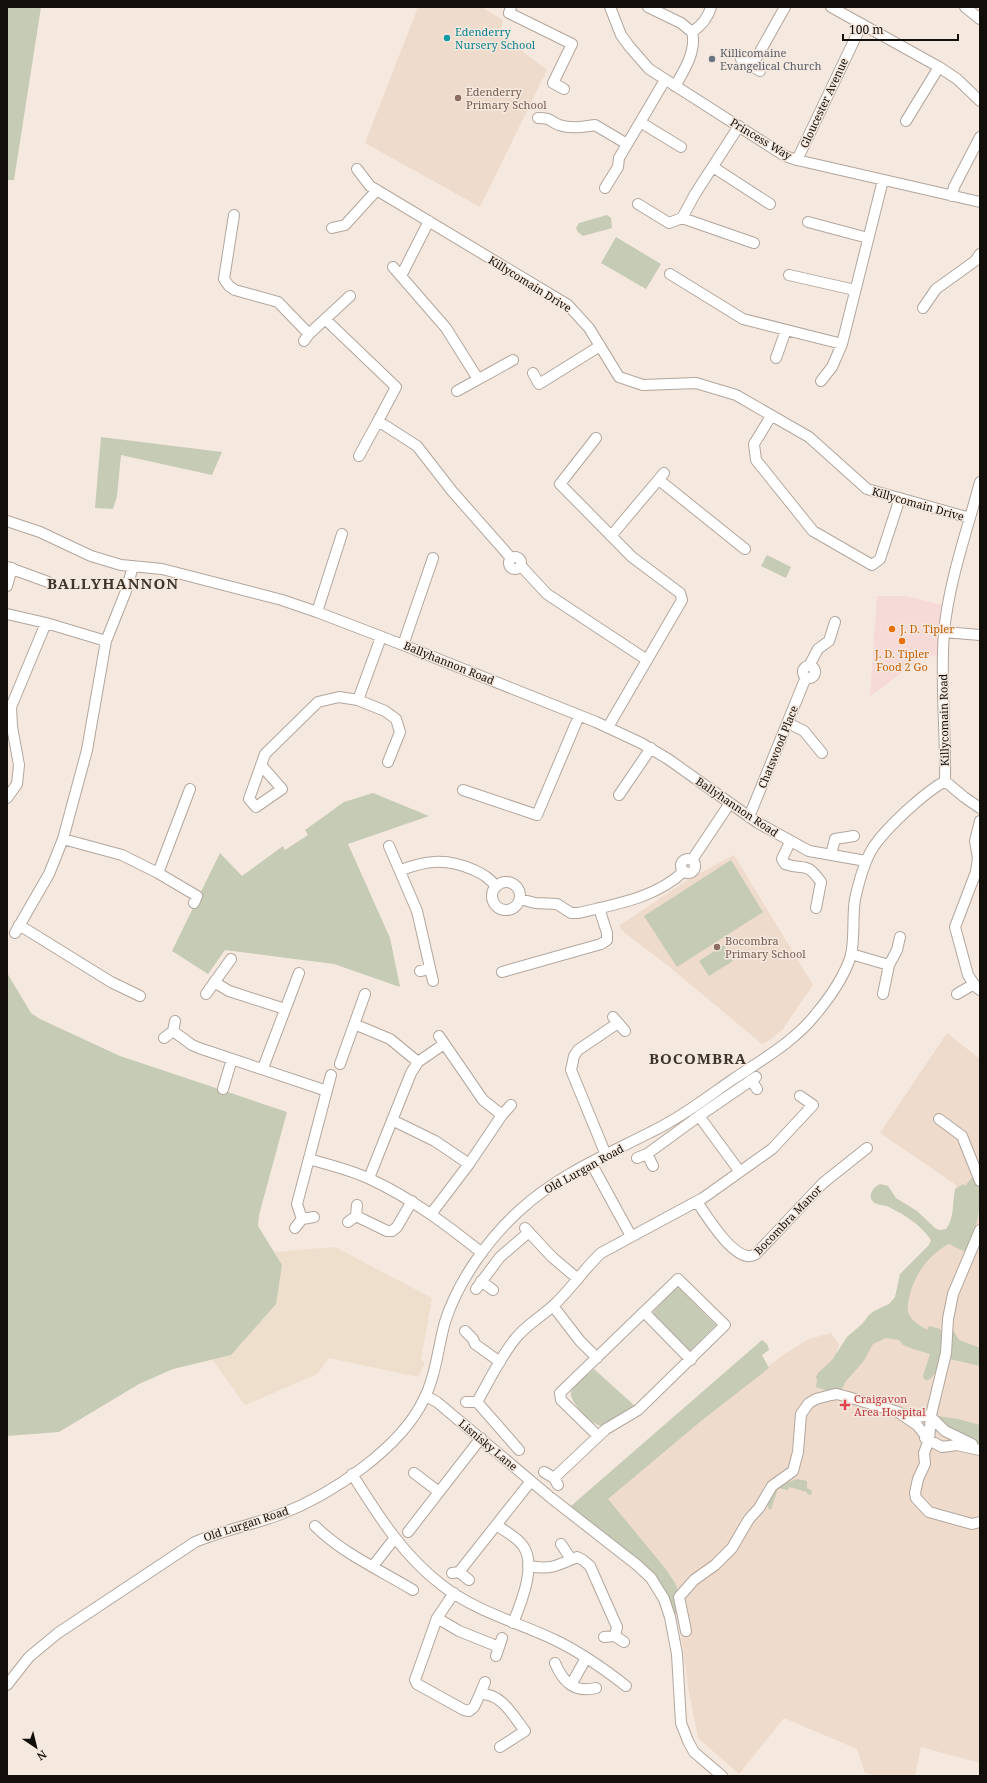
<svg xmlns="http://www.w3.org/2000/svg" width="987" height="1783" font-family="'Noto Serif',serif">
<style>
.commercial{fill:#f5dad7}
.industrial{fill:#eddfcc}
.built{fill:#eedbcb}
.green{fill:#c5cbb5}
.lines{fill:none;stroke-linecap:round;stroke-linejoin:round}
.minor-casing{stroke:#b2a69d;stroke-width:12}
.minor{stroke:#fff;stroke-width:10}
.culture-dot{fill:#0f9aa8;stroke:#f5e8de;stroke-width:1.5}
.worship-dot{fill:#6b7280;stroke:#f5e8de;stroke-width:1.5}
.education-dot{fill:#8d6e63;stroke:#f5e8de;stroke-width:1.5}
.food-dot{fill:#e8710a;stroke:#f5e8de;stroke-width:1.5}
.health-dot{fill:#e0444e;stroke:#f5e8de;stroke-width:1.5}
.labels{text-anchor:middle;stroke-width:3;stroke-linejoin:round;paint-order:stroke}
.culture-label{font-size:11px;fill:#0d838f;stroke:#f5e8de;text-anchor:start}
.worship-label{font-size:11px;fill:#5b616d;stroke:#f5e8de;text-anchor:start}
.education-label{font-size:11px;fill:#785e54;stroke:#f5e8de;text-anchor:start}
.street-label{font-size:11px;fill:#120e0a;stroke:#f5e8de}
.food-label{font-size:11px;fill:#c56008;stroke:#f5e8de;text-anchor:start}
.health-label{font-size:11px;fill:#be3a42;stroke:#f5e8de;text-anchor:start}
.district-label{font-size:15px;font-weight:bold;letter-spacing:1px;fill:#3d342c;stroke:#f5e8de}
</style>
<rect width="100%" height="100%" fill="#f5e8de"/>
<path class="commercial" d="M877,596H906L943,605L937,657L926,655L870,696Z"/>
<path class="industrial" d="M335,1247L432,1298L421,1360L425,1363L418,1377L329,1358L317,1374L245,1405L212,1359L231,1355L282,1265L274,1252Z"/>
<path class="built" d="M418,7H481L503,20L500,34L547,70L480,207L365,143Z
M734,855L813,985L782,1030L770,1040L762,1044L667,965L621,930L620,925L689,879Z
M947,1033L980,1059V1763L921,1747L915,1776H879L865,1773L857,1749L784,1718L739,1774L698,1738L688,1687L680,1628L671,1593L598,1498L783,1355L809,1339L831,1333L839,1344L829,1379L893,1306L910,1274L957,1231L956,1185L880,1133Z"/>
<path class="green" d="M7,7H41L14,180H7Z
M607,215L611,218L612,228L583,236L578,232L576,228L579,223Z
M616,237L661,264L646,289L601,263Z
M101,437L222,452L212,475L121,455L117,496L113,509L95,508Z
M767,555L791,567L786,578L761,566Z
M373,793L429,816L348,844L390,938L400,987L334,964L225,950L208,974L172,951L220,853L242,876L283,846L285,850L308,835L305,830L344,802Z
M731,860L763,912L677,967L644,916Z
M724,945L733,961L709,976L699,961Z
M7,973L31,1013L40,1019L120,1056L287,1112L259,1215L258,1226L282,1265L276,1304L231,1355L173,1369L139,1384L59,1432L7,1436Z
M974,1175C986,1194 977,1233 965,1252L949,1244C928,1255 914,1275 909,1298C908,1304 906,1311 910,1316C914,1323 921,1326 927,1330L929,1326L940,1329C945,1339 940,1378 927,1380L924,1379L923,1376L930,1354L913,1349L903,1345L899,1340L886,1338L873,1344L863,1362L846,1381L842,1389L831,1392L816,1387L817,1380L816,1377L818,1373L832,1360L847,1337L862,1324L869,1315L874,1311L889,1304L895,1297L900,1274L929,1245L931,1240C920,1224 905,1215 887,1206C883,1205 878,1205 875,1203C866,1197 873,1187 880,1184L888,1186L896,1198L917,1211L935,1228L939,1230L946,1229C955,1217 952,1203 955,1189L963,1184L965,1186Z
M679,1288L716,1325L691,1350H688L653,1314L654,1311L675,1289Z
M951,1329L953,1330L959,1340L980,1348V1366L950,1359Z
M762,1340L767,1344L769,1350L762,1355L769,1368L701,1421L608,1499L665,1568L675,1583L677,1588L678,1613L672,1614L663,1588L571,1509V1506Z
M594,1369L635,1406C629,1410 622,1413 616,1417C612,1419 608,1424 604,1426C595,1429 569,1402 571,1393C571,1387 589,1374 594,1369Z
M938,1416L958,1419L980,1425V1445L969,1441L939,1422Z
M797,1479L807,1481V1488L812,1491L811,1495L807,1494V1492L789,1487L788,1490L778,1488L771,1510L768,1508C766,1493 784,1483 797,1479Z"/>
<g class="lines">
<g class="minor-casing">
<path id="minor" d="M511,7L509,13L572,44L553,83L564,89
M610,7L621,35L629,46L649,69L785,156L797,160L980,202
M648,7L681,23L692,32C697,50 684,71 675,86
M831,7L939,67L957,79L980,101
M965,7L980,19
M692,32C701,26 708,18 711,7
M741,59L760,71
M752,66L785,7
M538,118C552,118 549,121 559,125C571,129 583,127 595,125L627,144
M906,121L939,67
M640,122L681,147
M797,160L862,24
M713,167L770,204
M357,169L370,186L568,305L589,328L619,377L643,385L696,383L736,395L809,437L867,489L970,518
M605,188L618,167L619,158L665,80
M952,196L954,187L980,137
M638,204L669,223L682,218L754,243
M234,215L224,279L229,286L235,290L278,302L309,334
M682,218L695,194L739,126
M808,222L868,238
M332,228L345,225L377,190
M393,267L446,328L478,379
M670,274L743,319L842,344
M789,275L855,290
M401,276L429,221
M923,308L936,289L975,261L980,254
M325,319L396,387L378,421
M304,341L309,334L350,296
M776,358L786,330
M533,373L539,384L600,346
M821,381L832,367L842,344L883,180
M457,391L513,360
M771,416L754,444L756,460L813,531L872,565L880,559L900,498
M596,438L560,484L632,557L680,593L682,600L608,727
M359,456L378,421L417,446L452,491L511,558
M659,480L745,549
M7,521L40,532L91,556L121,565L162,569L282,600L317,612L403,645L596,722L641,743L668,759L758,823L809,851L866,861
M611,536L664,473
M509 563a6 6 0 1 1 12 0a6 6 0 1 1-12 0Z
M521,566L547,594L647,660
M7,567L48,582
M7,586L12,568
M317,612L342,534
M7,614L46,623L106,641
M944,632L980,635
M403,645L433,558
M809,666L818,649L829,641L835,622
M803 672a6 6 0 1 1 12 0a6 6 0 1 1-12 0Z
M358,700L381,637
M788,723L804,731L822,753
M261,765L282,789L256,807L249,799L265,754L318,702L339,697L358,700L385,711L396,719L400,732L388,762
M945,781C946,731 940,681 944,632C949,581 967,531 980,482
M945,781L964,797L980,808
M463,790L537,815L579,716
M619,795L651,748
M7,798L17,784L19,765L12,727L11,707L46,623
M749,817L806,677
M980,821L975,841L978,858L976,872L955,927L968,975L976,987L980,990
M63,839L122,855L158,873L197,896L194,903
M790,842L782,859L785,864C805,871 805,860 821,882L816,908
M389,846L417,911L433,981
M831,855L835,839L854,836
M681 866a7 7 0 1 1 14 0a7 7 0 1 1-14 0Z
M692,860L730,803
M401,870C428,860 447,858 474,870C484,875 490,878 496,887
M158,873L190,789
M492 896a14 14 0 1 1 28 0a14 14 0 1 1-28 0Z
M520,899L535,903L557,904L571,913H579C616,904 656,898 684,871
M19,925L111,982L140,996
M15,933L49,874L63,839L87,750L106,641L126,591L133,566
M851,954L889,965
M420,971L430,969
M502,972L601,944L607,940V933L599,908
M214,982L229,991L285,1009
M206,994L231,959
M883,994L889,965L897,950L900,937
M957,994L974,984
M613,1017L625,1031
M354,1024L390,1039L418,1062
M173,1031L192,1045L199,1048L327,1091
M439,1036L483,1100L502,1115
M164,1038L173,1031L175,1021
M340,1064L365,994
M263,1068L299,973
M751,1080L757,1089
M223,1089L232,1059
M699,1116L740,1172
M939,1119L962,1136L980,1181
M392,1120L435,1141L469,1164
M647,1154L653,1166
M606,1155L571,1070L574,1056L578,1050L618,1023
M637,1158L647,1154L699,1116L756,1077
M309,1159C329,1165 351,1170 370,1179C411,1198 447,1225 482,1253
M591,1163L631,1236
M369,1178L411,1073L418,1062L444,1044
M697,1202C707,1216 729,1253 747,1256C751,1257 753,1255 756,1254L823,1183L867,1148
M431,1214L469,1164L502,1115L511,1105
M356,1216L387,1231H392L397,1227L412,1201
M302,1219L297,1204L331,1075
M348,1222L356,1216L357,1205
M295,1228L302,1219L314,1217
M525,1228L552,1257L578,1279
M980,1230L953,1294L948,1319L946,1353L931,1415L929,1440L924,1453L925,1464L918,1479L915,1493L916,1498L929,1512L972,1524L980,1522
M481,1281L493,1290
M476,1289L500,1257L529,1232
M553,1306L580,1341L597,1358
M645,1313L691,1360
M465,1331L473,1339L475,1344L500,1362
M426,1396L437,1402L550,1497L637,1565L651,1578L664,1599L670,1617L677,1654L681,1723L688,1741L694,1752L722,1776
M466,1402H477L519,1450
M477,1402C489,1381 500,1358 515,1339C526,1325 541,1317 554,1305C571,1289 584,1269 601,1253L703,1198L772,1149L813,1105L800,1096
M904,1414L917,1417L931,1415
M931,1417L945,1431L972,1444
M925,1438L942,1447L957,1445L980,1450
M544,1472L554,1478L558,1485
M414,1473L439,1492
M352,1474C378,1515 403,1556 443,1586C477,1612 517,1622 555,1640C580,1652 603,1668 626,1686
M554,1478L606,1429L638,1410L725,1325L678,1279L560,1393L561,1400L598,1436
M496,1525C505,1531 517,1537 523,1546C537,1565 521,1603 513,1623
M315,1526C342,1553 380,1570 413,1590
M408,1532L481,1438
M561,1544L571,1559
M373,1566L394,1539
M528,1566C552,1570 556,1566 577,1557L583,1560L590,1566L617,1627L615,1636L604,1637
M459,1572L531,1481
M452,1573L459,1572L469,1580
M454,1593L437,1618L415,1680L417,1684L464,1710L469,1711L474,1707L480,1694C502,1693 513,1716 525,1731L500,1747
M437,1618L459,1631L499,1647
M686,1631L679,1597L694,1580L715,1565L732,1548L749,1519L759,1508L772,1486L793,1471L798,1452L801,1414L809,1403L816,1399L831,1395L837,1394L848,1397L898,1412L917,1425L929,1440
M615,1636L624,1642
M496,1656L502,1638
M555,1663C563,1682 574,1693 596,1688
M7,1685L29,1657L58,1633L195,1542C223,1530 253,1525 281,1514C331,1495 401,1448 424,1399C436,1375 438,1347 445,1322C458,1281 488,1239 520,1210C558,1175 606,1155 651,1132C680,1118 706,1098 732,1080C761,1060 794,1042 816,1014C830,997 845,976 851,955C855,937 852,917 855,899C859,881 864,861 874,846C888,826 924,793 945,781
M571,1685L586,1658
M480,1694L485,1682"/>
</g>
<use href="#minor" class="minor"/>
</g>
<circle class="culture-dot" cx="447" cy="38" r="4"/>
<circle class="worship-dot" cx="712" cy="59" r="4"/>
<g class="education-dot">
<circle cx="458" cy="98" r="4"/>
<circle cx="717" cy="947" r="4"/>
</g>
<g class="food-dot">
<circle cx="892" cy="629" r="4"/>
<circle cx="902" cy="641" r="4"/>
</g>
<path class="health-dot" d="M843 1399h4v4h4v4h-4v4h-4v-4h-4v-4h4z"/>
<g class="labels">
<g class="culture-label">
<text x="455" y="36">Edenderry<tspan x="455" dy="13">Nursery School</tspan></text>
</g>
<g class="worship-label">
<text x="720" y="57">Killicomaine<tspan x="720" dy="13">Evangelical Church</tspan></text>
</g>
<g class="education-label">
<text x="466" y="96">Edenderry<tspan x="466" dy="13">Primary School</tspan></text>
<text x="725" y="945">Bocombra<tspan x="725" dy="13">Primary School</tspan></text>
</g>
<g class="street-label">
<text transform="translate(824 103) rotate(-65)" y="4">Gloucester Avenue</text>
<text transform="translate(761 139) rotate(31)" y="4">Princess Way</text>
<text transform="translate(530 284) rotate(32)" y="4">Killycomain Drive</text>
<text transform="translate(918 504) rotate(16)" y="4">Killycomain Drive</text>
<text transform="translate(449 663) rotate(22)" y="4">Ballyhannon Road</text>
<text transform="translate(944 720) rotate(-91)" y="4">Killycomain Road</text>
<text transform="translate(778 747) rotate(-68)" y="4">Chatswood Place</text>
<text transform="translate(737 807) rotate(34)" y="4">Ballyhannon Road</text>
<text transform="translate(584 1169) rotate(-29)" y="4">Old Lurgan Road</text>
<text transform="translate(788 1220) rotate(-46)" y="4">Bocombra Manor</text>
<text transform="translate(488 1445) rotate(40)" y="4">Lisnisky Lane</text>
<text transform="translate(246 1524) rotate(-18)" y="4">Old Lurgan Road</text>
</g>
<g class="food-label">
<text x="900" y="633">J. D. Tipler</text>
<text x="902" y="658" text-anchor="middle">J. D. Tipler<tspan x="902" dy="13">Food 2 Go</tspan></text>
</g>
<g class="health-label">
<text x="854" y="1403">Craigavon<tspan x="854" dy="13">Area Hospital</tspan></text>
</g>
<g class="district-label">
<text x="113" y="589">BALLYHANNON</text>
<text x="698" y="1064">BOCOMBRA</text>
</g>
</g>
<rect width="987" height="1783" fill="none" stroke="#120e0a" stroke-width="16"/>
<g transform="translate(36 1747) rotate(145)" stroke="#f5e8de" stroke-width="3" paint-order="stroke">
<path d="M0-3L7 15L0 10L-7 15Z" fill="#120e0a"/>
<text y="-6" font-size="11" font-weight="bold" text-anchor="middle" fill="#120e0a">N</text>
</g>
<path d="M843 34v6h115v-6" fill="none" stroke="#120e0a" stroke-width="2"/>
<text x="849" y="34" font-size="12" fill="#120e0a" stroke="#f5e8de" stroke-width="3" paint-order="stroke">100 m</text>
</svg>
